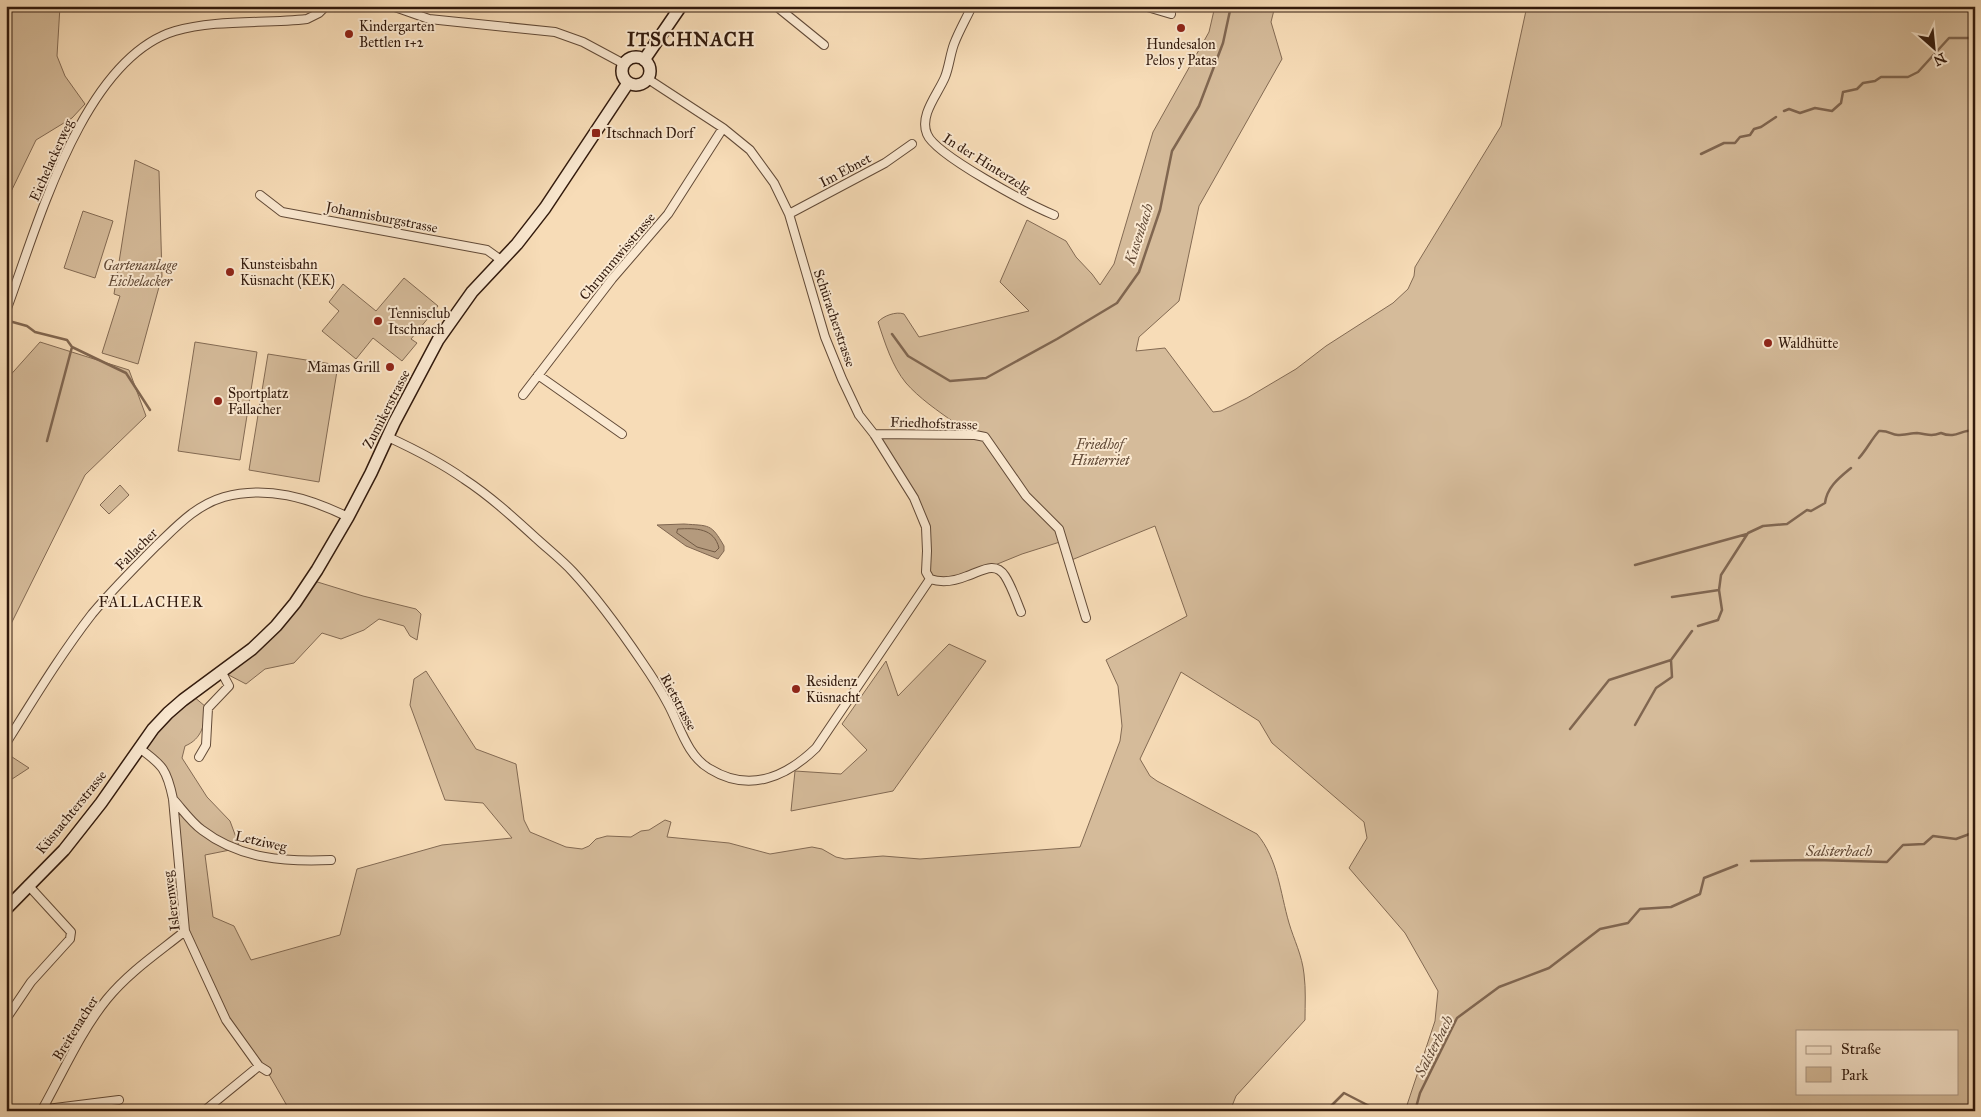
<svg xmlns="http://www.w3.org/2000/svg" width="1981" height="1117" font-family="'IM FELL Great Primer',serif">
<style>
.green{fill:#d5bb9a;stroke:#836a53;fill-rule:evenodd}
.water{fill:#b49a7d;stroke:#806650}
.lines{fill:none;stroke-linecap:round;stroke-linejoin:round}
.shore{stroke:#725a44;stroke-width:1}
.stream{stroke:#806650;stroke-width:2.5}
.street-casing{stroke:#624a37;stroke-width:10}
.secondary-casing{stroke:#31190c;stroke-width:14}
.street{stroke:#fae8d0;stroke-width:8}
.secondary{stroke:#fae8d0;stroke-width:11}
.poi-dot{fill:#8f2418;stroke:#fae8d0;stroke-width:2}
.labels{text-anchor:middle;stroke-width:4;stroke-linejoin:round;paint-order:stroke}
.poi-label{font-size:14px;fill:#31190c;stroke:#fae8d0;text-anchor:start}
.street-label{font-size:14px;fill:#31190c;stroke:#fae8d0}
.park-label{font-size:14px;font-style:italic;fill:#624a37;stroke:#fae8d0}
.water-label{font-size:15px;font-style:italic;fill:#654d39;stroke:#fae8d0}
.neighbourhood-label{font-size:15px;letter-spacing:1px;fill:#31190c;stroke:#fae8d0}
.district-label{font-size:19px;font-weight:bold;letter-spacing:1px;fill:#31190c;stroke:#fae8d0}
</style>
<rect width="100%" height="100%" fill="#f7dcb7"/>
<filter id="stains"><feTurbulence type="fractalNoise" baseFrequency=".004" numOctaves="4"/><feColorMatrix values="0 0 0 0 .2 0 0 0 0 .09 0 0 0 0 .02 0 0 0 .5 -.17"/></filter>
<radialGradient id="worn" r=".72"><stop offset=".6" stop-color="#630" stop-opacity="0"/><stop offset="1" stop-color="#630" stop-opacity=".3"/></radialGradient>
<path class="green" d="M6,6H60L57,56L65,76L85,104L72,118L36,140L6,202Z
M1215,6H1275L1271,22L1282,59L1199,206L1179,301L1139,337L1136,351L1165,348L1213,412L1221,411L1247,398L1296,369L1326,346L1393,303L1408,289L1414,276L1415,267L1501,126L1527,6H1975V1111H1405L1435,1021L1438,991L1405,933L1349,868L1367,838L1364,822L1272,743L1259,721L1181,672L1140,759L1150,776L1157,781L1257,834C1278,859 1280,892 1289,923C1294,940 1302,955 1304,974C1306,989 1305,1005 1305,1020L1236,1096L1230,1111H290L267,1071L226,1020L185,931L169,780L139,748L193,696L206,707C205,724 202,739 185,746L182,758L207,797L230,821L240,848L205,855L213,917L234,926L251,960L340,935L357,869L442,845L512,838L483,803L445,800L410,705L414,679L426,671L476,749L516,764L524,820L530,832L566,847L582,849L589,846L596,839L607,836L631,837L641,831L649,830L665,820L671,822L667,837L729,843L770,854L812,847L822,849L836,857L845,859L883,856L920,859L1080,847L1120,741L1122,726L1118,686L1106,660L1187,616L1155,526L1069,561L1063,541L1022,554L968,576L930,579L926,527L914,498L874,434L952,435L949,430L955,423C938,411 919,398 906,383C892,366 885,343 878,322C883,316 896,311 904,314L919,337L1029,311L1000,282L1027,220L1066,241L1076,257L1092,274L1100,285L1114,264L1153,132L1209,32ZM1797,1031H1957V1093H1797Z
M135,160L159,171L162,276L138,364L102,353L120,296L114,294Z
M83,211L113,221L95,278L64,268Z
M404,278L438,306L411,339L417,343L402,361L373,338L356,359L322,331L339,311L329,302L343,284L376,311Z
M40,342L129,370L146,416L85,475L6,634V380Z
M195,342L257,352L240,460L178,451Z
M268,354L338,365L319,482L249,470Z
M120,485L129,495L109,514L100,505Z
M311,580L363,596L416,609L421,614L417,640L410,636L404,626L379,619L364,630L341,639L322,633L294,663L265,669L246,684L221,671L252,649Z
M949,644L986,661L893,791L791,811L795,771L841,774L867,750L842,724L886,661L898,696Z
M6,753L29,768L6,783Z"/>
<path class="water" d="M684,524C709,526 711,523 724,546V551L718,559L686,546L657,525Z"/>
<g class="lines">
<path class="shore" d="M678,529C696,528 714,528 719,548L715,552L697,547L677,533Z"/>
<path class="stream" d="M1784,111L1789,109L1800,113L1815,108L1832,111L1841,103L1843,92L1857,89L1863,83L1875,81L1881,77H1908L1918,72L1949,38H1975
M1701,154L1724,143H1735L1740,137L1750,135L1754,129L1761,127L1776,117
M9,321L27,326L35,332L67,340L72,347L126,373L150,410
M892,334L908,356L950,381L986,378L1057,339L1117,303L1139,272L1160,210L1172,151L1199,106L1223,43L1231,6
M47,441L72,347
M1859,458C1867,449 1871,440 1879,431C1889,430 1891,435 1898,435C1904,435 1912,433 1917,433C1928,434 1929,437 1941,433C1958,440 1962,427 1975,432
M1635,565L1747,534
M1672,597L1719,590
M1698,626L1718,620L1722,610L1719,590L1721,575L1748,533L1763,526L1787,524L1807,510L1811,511L1825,503C1827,487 1839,478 1851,468
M1635,725L1656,688L1672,677L1671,660
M1570,729L1609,680L1671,660L1692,631
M1751,861L1816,860L1887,862L1903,845L1924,844L1933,836L1956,839L1975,832
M1326,1111L1344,1093L1379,1111
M1415,1111L1420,1093L1457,1018L1499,987L1549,968L1600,929L1628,923L1640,909L1671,907L1700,894L1704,878L1737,865"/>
<g class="street-casing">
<path id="street" d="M392,6L429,19L555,32L583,42L624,64
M776,6L824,45
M972,6C966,19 959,31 954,44C950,55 949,67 945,77C938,94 919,115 927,134C935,155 1030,205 1054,215
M1144,6L1171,14
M648,79L723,128L750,150L774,183L789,214L825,337L842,379L859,415L874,434L914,498L926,527L927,551L926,572L930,579C942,583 955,581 967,576C980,572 995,560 1005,576C1012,587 1016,600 1021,612
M260,195L282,212L487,250L501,260
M789,214L885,163L912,144
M6,311C37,228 82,59 175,31C216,19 265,24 307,19L319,13L326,6
M538,375L622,434
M523,395L612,279L668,214L723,128
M874,434L975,435L985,437L1026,496L1059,529L1086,618
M388,437C414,449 440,462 464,479C490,496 514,518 537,539C549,550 562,560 573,572C599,600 621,631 642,662C651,675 660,689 668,704C680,726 687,756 710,769C749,793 786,777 816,748L930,579
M8,740C35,697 61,654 92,614C112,590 135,567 157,545C177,526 196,505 224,497C267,485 309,498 348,517
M139,748C163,765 167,770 173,799L185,931L226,1020L259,1066L267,1071
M199,757L206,745L208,708L229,686L221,671
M173,799C182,809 191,822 202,830C240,859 285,862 331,860
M6,1019L31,982L70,939L71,932L28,885
M43,1108C63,1072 81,1031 107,999C129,972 159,952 185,931
M31,1111L119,1100
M204,1111L259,1066"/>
</g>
<g class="secondary-casing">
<path id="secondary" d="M622 71a14 14 0 1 1 28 0a14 14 0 1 1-28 0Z
M644,60L681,6
M6,909L64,850L101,803L153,729L168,713L183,700L252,649L276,626L295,603L317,570L348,517L371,473L394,423L438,340L472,292L517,244L545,208L628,83"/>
</g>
<use href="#street" class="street"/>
<use href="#secondary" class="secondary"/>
</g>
<g class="poi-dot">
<circle cx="1181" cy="28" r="5"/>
<circle cx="349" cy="34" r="5"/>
<rect x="591" y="128" width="10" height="10" rx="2.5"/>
<circle cx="230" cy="272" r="5"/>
<circle cx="378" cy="321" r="5"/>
<circle cx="1768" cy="343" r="5"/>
<circle cx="390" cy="367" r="5"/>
<circle cx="218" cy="401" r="5"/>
<circle cx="796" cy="689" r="5"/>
</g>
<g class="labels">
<g class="poi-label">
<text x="359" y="31">Kindergarten<tspan x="359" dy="16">Bettlen 1+2</tspan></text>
<text x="1181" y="49" text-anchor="middle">Hundesalon<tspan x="1181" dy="16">Pelos y Patas</tspan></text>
<text x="606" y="138">Itschnach Dorf</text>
<text x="240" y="269">Kunsteisbahn<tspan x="240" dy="16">Küsnacht (KEK)</tspan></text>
<text x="388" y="318">Tennisclub<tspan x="388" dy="16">Itschnach</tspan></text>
<text x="1778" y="348">Waldhütte</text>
<text x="380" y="372" text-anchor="end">Mamas Grill</text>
<text x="228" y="398">Sportplatz<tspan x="228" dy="16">Fallacher</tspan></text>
<text x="806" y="686">Residenz<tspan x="806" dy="16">Küsnacht</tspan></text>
</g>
<g class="street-label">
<text transform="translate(51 160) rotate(-66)" y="5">Eichelackerweg</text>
<text transform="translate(987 163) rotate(32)" y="5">In der Hinterzelg</text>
<text transform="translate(845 170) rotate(-28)" y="5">Im Ebnet</text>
<text transform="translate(382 217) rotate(11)" y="5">Johannisburgstrasse</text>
<text transform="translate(617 256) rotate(-50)" y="5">Chrummwisstrasse</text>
<text transform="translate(835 318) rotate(71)" y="5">Schüracherstrasse</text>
<text transform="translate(386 409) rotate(-63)" y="5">Zumikerstrasse</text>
<text transform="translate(934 423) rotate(2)" y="5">Friedhofstrasse</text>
<text transform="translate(136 549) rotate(-45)" y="5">Fallacher</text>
<text transform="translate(679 702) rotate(62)" y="5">Rietstrasse</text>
<text transform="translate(71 812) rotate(-51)" y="5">Küsnachterstrasse</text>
<text transform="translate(261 841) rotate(13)" y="5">Letziweg</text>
<text transform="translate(171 901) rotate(-97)" y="5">Islerenweg</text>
<text transform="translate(75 1028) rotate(-58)" y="5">Breitenacher</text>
</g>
<g class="park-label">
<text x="140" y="270">Gartenanlage<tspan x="140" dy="16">Eichelacker</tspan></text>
<text x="1100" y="449">Friedhof<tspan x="1100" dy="16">Hinterriet</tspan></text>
</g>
<g class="water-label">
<text transform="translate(1139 234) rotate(-72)" y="5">Kusenbach</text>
<text x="1839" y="856">Salsterbach</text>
<text transform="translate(1434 1046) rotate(-63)" y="5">Salsterbach</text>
</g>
<g class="neighbourhood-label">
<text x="151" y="607">FALLACHER</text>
</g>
<g class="district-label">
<text x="691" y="46">ITSCHNACH</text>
</g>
</g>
<rect width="1981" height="1117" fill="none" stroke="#f7dcb7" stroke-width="25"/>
<rect x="8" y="8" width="1966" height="1102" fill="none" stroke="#31190c" stroke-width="2.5"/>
<rect x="12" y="12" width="1956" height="1092" fill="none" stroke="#31190c"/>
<rect x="1796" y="1030" width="162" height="65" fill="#fae8d0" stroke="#aa9582"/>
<rect x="1806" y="1046" width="25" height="8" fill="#fae8d0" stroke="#aa9582"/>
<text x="1841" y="1054" font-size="15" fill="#31190c">Straße</text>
<rect x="1806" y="1067" width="25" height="15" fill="#d5bb9a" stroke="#aa9582"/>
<text x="1841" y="1080" font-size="15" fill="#31190c">Park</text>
<g transform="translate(1934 48) rotate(153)" stroke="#fae8d0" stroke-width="4" paint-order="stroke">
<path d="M0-4L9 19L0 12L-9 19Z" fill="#31190c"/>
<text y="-8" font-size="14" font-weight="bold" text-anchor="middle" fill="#31190c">N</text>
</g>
<rect width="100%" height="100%" filter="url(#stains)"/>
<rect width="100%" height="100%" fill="url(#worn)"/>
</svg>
